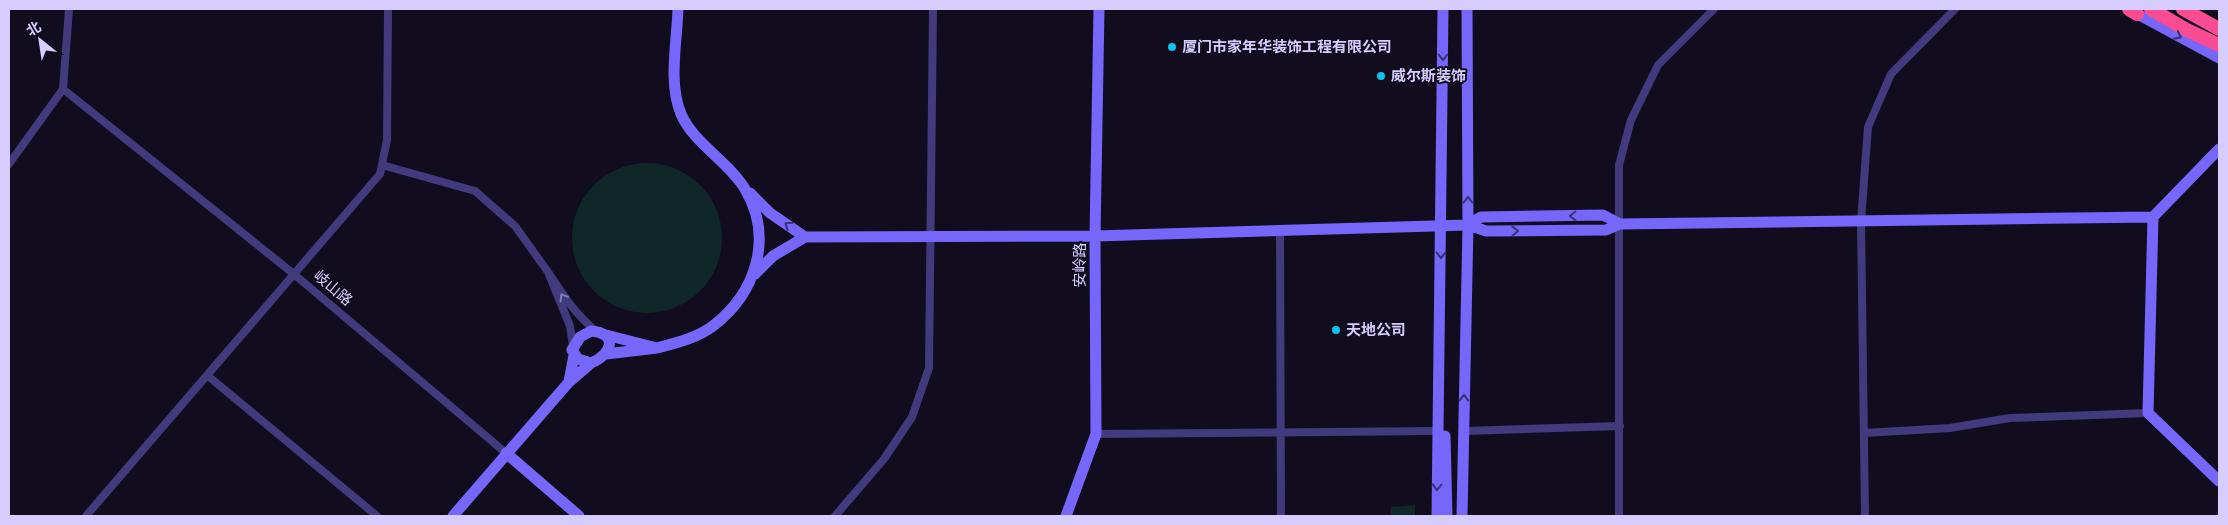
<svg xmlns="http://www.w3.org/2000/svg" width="2228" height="525" font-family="'Roboto Condensed','Noto Sans SC',sans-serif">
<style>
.green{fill:#102728}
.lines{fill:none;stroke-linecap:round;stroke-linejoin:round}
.street{stroke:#413a7c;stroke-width:8}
.secondary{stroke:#7667fa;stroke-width:11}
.highway{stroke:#f94c92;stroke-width:14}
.oneway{stroke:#393177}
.oneway2{stroke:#847cb6}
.poi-dot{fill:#08c5ee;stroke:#110d1f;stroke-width:2}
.labels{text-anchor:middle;stroke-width:4;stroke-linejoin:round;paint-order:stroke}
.poi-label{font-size:15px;font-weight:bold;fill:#d6cdfd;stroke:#110d1f;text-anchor:start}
.street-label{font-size:15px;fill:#d6cdfd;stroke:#110d1f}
</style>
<rect width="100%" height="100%" fill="#110d1f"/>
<path class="green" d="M572 238a75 75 0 1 1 150 0a75 75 0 1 1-150 0Z
M1415,505V516H1390L1391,507Z"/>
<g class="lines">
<path class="street" d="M63,89L295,275L506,453
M9,164L63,89L69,9
M382,165L475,191L515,226L548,272
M1280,231L1281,516
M573,346L570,326L548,272C563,295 575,314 597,332
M208,376L377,516
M1464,431L1620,426
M1864,433L1950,428L2010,418L2148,413
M1096,434L1438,431
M86,516L380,174L387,140L388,9
M835,516L884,459L912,417L929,368L933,9
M1619,516V165L1631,120L1658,65L1714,9
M1865,516L1861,221L1868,127L1891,74L1955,9"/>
<path class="secondary" d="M2130,10L2219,58
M2219,149L2153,217L2148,413L2219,481
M750,193L770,213L805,237L773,256L755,274
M1468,225L1481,217L1603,215L1620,224
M805,237L1095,236L1468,225L1486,231L1606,230L1620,224L2153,217
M591,331C618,333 613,354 591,363L578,359L572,350L580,337Z
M602,334L657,348L606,354
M657,348C676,343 697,338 713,326C756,293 774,238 745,189C728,161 694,144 681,114C668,83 677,42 678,9
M574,355L569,382L591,363
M1445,436L1447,516
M506,453L579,516
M453,516L569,382
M1066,516L1096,434L1095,236L1099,9
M1437,516L1443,9
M1462,516L1468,225L1467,9"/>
<path class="highway" d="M2129,9L2137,14
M2151,9L2185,29L2219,45
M2183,9L2219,29"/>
</g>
<defs><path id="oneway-chevron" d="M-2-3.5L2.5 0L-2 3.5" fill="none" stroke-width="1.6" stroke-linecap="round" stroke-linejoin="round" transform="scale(1.25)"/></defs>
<g class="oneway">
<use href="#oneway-chevron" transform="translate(2178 36) rotate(28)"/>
<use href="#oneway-chevron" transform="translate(1443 57) rotate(90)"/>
<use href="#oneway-chevron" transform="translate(1468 200) rotate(-90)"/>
<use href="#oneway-chevron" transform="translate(1573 216) rotate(179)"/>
<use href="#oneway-chevron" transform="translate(788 225) rotate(-145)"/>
<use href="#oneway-chevron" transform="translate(1515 231) rotate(-1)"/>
<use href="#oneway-chevron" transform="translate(1441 255) rotate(90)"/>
<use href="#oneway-chevron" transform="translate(1464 398) rotate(-89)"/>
<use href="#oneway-chevron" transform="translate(1437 487) rotate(91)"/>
</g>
<use class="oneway2" href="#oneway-chevron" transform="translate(563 297) rotate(-121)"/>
<g class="poi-dot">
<circle cx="1172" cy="47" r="5"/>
<circle cx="1381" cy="76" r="5"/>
<circle cx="1336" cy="330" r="5"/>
</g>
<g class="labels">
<g class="poi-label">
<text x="1182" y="52">厦门市家年华装饰工程有限公司</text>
<text x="1391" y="81">威尔斯装饰</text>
<text x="1346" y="335">天地公司</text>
</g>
<g class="street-label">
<text transform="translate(1080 265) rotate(-90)" y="5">安岭路</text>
<text transform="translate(333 288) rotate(40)" y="5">岐山路</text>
</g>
</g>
<rect width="2228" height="525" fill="none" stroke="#d6cdfd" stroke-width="20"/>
<g transform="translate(40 40) rotate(330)" stroke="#110d1f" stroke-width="4" paint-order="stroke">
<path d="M0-4L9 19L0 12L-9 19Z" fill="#d6cdfd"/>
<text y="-8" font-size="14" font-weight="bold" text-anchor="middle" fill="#d6cdfd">北</text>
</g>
</svg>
